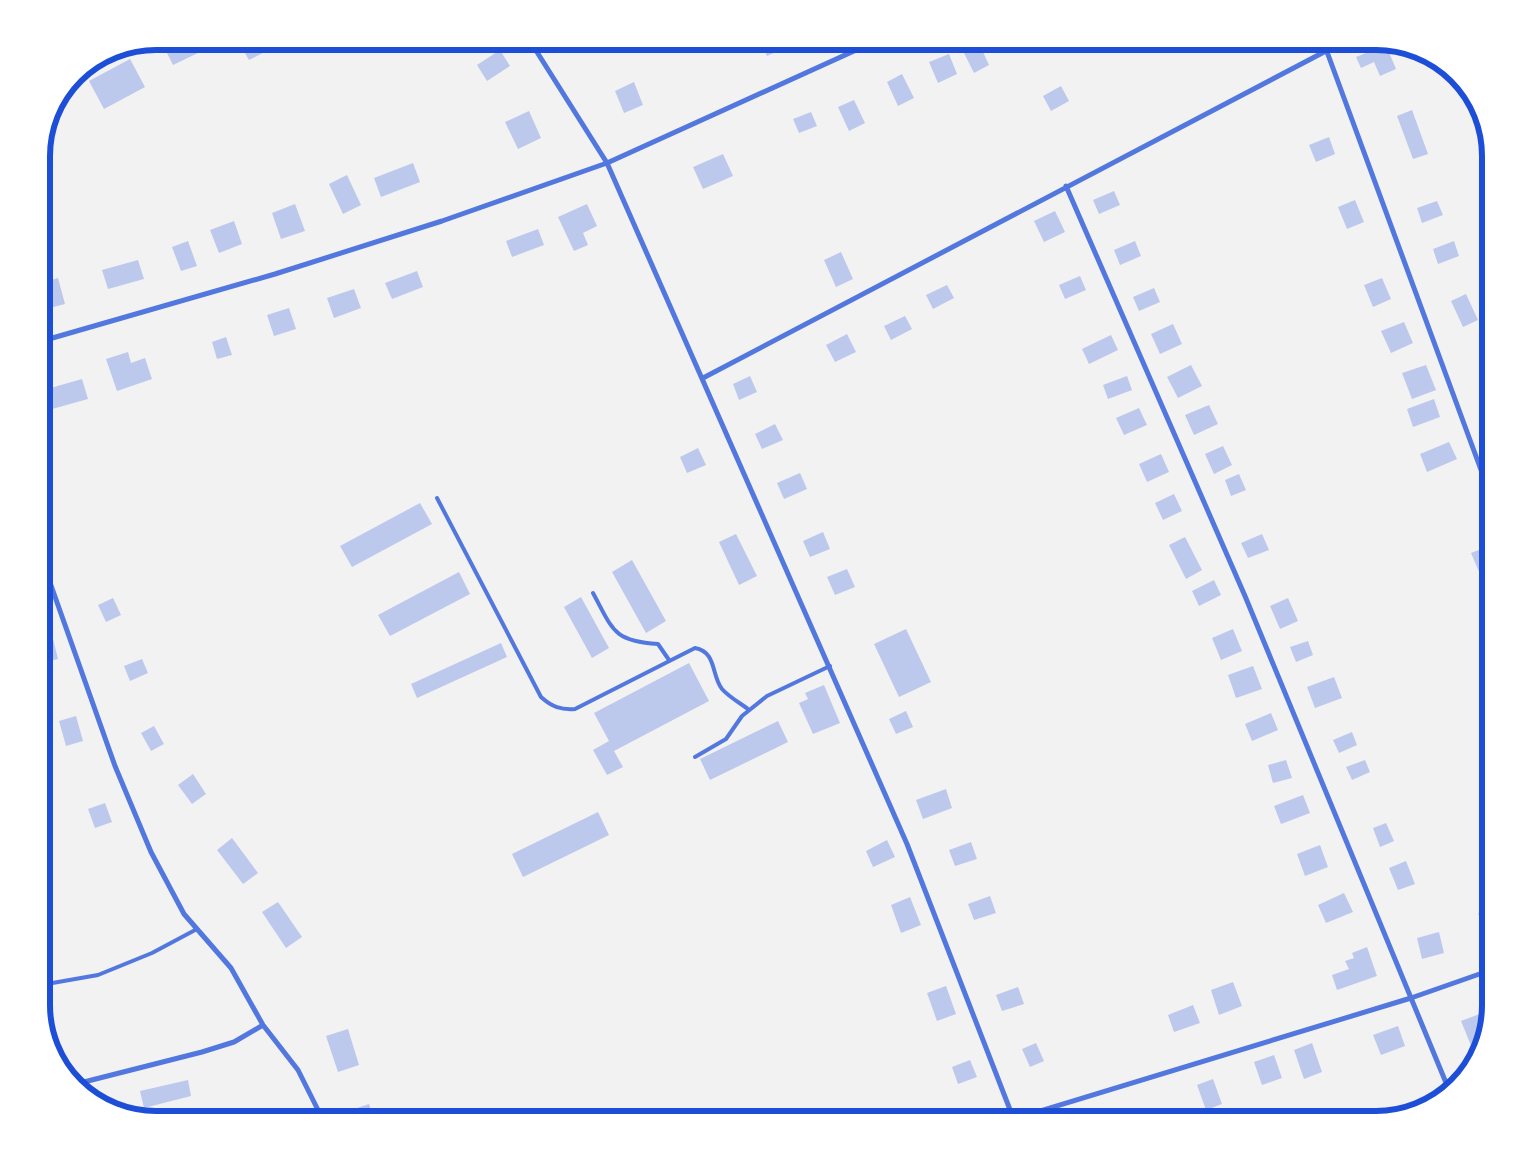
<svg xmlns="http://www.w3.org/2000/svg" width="1532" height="1161" font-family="Lato,sans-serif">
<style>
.building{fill:#bdc9ec}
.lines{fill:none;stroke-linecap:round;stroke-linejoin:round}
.service{stroke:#5277de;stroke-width:4}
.minor{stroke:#5277de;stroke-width:5}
.rim{fill:none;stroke:#1d4ed8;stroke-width:6}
</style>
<rect width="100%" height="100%" fill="#f2f2f2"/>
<path class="building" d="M171,41H223L173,65L163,45Z
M256,41H286L249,60L242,48Z
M760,41H782L785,48L767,56Z
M967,41H978L989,65L974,73L960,45Z
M1015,41H1037L1019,50Z
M1386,45L1396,69L1380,76L1374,62L1361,68L1356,57Z
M500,50L510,66L487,81L477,65Z
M949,54L957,74L938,83L929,62Z
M130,59L145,87L104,109L89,81Z
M902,74L914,98L898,106L887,82Z
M634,82L643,105L624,113L615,91Z
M1061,86L1069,101L1051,111L1043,96Z
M854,100L865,123L849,131L838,107Z
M1412,110L1428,154L1413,159L1397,116Z
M529,111L541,138L518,149L505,122Z
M811,112L817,126L799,133L793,119Z
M1329,137L1335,154L1316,162L1309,145Z
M723,154L733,176L703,189L693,167Z
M413,163L420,182L381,197L374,178Z
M347,175L361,205L343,214L329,184Z
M1114,191L1120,205L1099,214L1093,200Z
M1355,200L1364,222L1347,229L1338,207Z
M1437,201L1443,215L1422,223L1417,208Z
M295,204L305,231L281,239L272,213Z
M587,204L597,226L583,233L588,245L574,251L558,217Z
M1055,211L1065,232L1044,242L1034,221Z
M234,221L242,244L219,253L210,230Z
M538,229L544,245L512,257L506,241Z
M188,241L197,266L181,271L172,247Z
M1135,241L1141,256L1120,265L1114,250Z
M1454,241L1459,256L1438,264L1433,249Z
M841,252L853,279L836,287L824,260Z
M138,260L144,279L108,289L102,270Z
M417,271L423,287L392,299L385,283Z
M1080,276L1086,290L1065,299L1059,285Z
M58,278L65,304L42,310V283Z
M1382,278L1391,299L1373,307L1364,285Z
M947,285L954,298L933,309L926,295Z
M1154,288L1160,302L1139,311L1133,297Z
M354,289L361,308L334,318L327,298Z
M1466,294L1478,320L1463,327L1451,301Z
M289,308L296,329L274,336L267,315Z
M905,316L912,329L891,340L884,326Z
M1404,322L1413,343L1391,353L1381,331Z
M1173,324L1182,344L1160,354L1151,334Z
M847,334L856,352L835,362L826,345Z
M1111,335L1118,350L1089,364L1082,349Z
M226,337L232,355L217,359L212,342Z
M128,352L131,363L145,358L152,379L117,391L106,359Z
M1191,365L1202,386L1178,398L1167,377Z
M1426,365L1436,390L1412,399L1402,373Z
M1491,371V390L1487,391L1480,376Z
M750,376L757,392L739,400L733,384Z
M1127,376L1132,390L1108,399L1103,385Z
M82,379L88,399L52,409L47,389Z
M1434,399L1440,417L1413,427L1407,409Z
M1209,405L1218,424L1194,435L1185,415Z
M1139,408L1147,425L1124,435L1116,418Z
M775,424L783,440L762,449L755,434Z
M1449,442L1457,459L1427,472L1420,454Z
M1223,446L1232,465L1214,474L1205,454Z
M698,448L706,465L687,473L680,457Z
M1161,454L1169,472L1147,482L1139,464Z
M800,473L807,489L784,499L777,483Z
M1239,474L1246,490L1231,496L1225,480Z
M1174,494L1182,511L1163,520L1155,503Z
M420,503L432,524L352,567L340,546Z
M823,532L830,549L810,557L803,541Z
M736,534L757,576L739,585L719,542Z
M1262,534L1269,550L1248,558L1241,543Z
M1185,537L1202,570L1186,579L1169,545Z
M1491,545V570L1480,574L1471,553Z
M632,560L666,621L646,633L612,572Z
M847,569L855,587L835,595L827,577Z
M459,572L470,594L390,636L378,615Z
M1214,580L1221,595L1199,606L1192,591Z
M1491,594V612L1485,597Z
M581,597L609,648L592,658L564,607Z
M113,598L121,615L106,622L98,605Z
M1288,598L1298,621L1280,629L1270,606Z
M906,629L931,682L899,697L874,644Z
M1233,629L1242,651L1221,660L1212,638Z
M51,631L58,659L41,663V633Z
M1308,641L1313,655L1296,662L1290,647Z
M501,643L507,657L417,698L411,684Z
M142,659L148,673L130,681L124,666Z
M689,663L709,701L614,751L623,767L607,775L593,750L609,741L594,713Z
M1253,666L1262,689L1236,698L1228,675Z
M1334,677L1342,698L1315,708L1307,687Z
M824,685L840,723L813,734L799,703L808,699L805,693Z
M906,711L913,727L896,734L889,719Z
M1271,713L1278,730L1252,741L1245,724Z
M76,716L83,741L66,746L59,721Z
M778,721L788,742L710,780L700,759Z
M154,726L164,744L151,751L141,733Z
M1352,732L1357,745L1339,753L1333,740Z
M1286,760L1292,778L1273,783L1268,765Z
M1365,760L1370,772L1352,780L1346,767Z
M193,774L206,794L192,804L178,785Z
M946,789L952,808L923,819L916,800Z
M1303,795L1310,813L1281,824L1274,806Z
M105,803L112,822L95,828L88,809Z
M598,812L609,835L523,877L512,854Z
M1386,823L1394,841L1380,847L1373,828Z
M232,838L258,873L243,884L217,850Z
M887,840L895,857L873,867L866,851Z
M971,842L977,859L955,866L949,850Z
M1320,845L1328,867L1305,876L1297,854Z
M1406,861L1415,884L1398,890L1389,868Z
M1344,893L1353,912L1326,923L1318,905Z
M990,896L996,913L974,920L968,904Z
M910,897L921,925L901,933L891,905Z
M278,902L302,937L286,948L262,912Z
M1491,908V941L1488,942L1478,913Z
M1439,932L1444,953L1422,959L1417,938Z
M1367,947L1377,976L1337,990L1332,975L1349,969L1345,961L1354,958L1352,953Z
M1233,982L1242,1006L1219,1015L1211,990Z
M946,986L956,1014L937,1021L927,993Z
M1018,987L1024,1004L1002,1011L996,995Z
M1193,1005L1200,1023L1174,1032L1168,1015Z
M1485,1012L1487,1017L1477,1046L1472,1048L1461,1021Z
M1398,1026L1405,1046L1381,1055L1373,1035Z
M348,1029L359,1065L338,1072L326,1036Z
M1036,1043L1044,1061L1030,1067L1022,1049Z
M1312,1043L1322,1072L1304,1079L1294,1050Z
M1274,1055L1282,1078L1262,1085L1254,1062Z
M970,1060L977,1077L958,1084L952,1067Z
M1213,1079L1222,1104L1206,1110L1197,1085Z
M188,1080L191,1096L144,1108L140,1091Z
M369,1104L374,1120H351L348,1111Z"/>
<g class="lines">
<path class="service" d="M437,498L541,697C552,707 561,710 575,709L695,648C717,652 711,675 722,689C729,697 740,703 748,709
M593,593C613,630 613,641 658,644L669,660
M695,757L726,739L742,716L767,696L830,666
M41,985L98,975L152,953L197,929"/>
<path class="minor" d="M530,41L607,163L907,844L1014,1120
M1323,41L1491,497
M1066,186L1245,596L1449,1090
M42,341L275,274L442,221L607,163L876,41
M703,378L1326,51
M42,560L115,766L151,852L184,914L231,968L263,1025L298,1070L323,1120
M76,1084L202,1052L234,1042L263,1025
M1014,1119L1411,998L1491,970"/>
</g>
<path d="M0 0H1532V1161H0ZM156 50H1376A106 106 0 0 1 1482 156V1005A106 106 0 0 1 1376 1111H156A106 106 0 0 1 50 1005V156A106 106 0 0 1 156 50Z" fill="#fff" fill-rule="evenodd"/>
<path class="rim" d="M156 50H1376A106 106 0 0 1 1482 156V1005A106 106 0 0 1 1376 1111H156A106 106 0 0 1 50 1005V156A106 106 0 0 1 156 50Z"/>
</svg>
